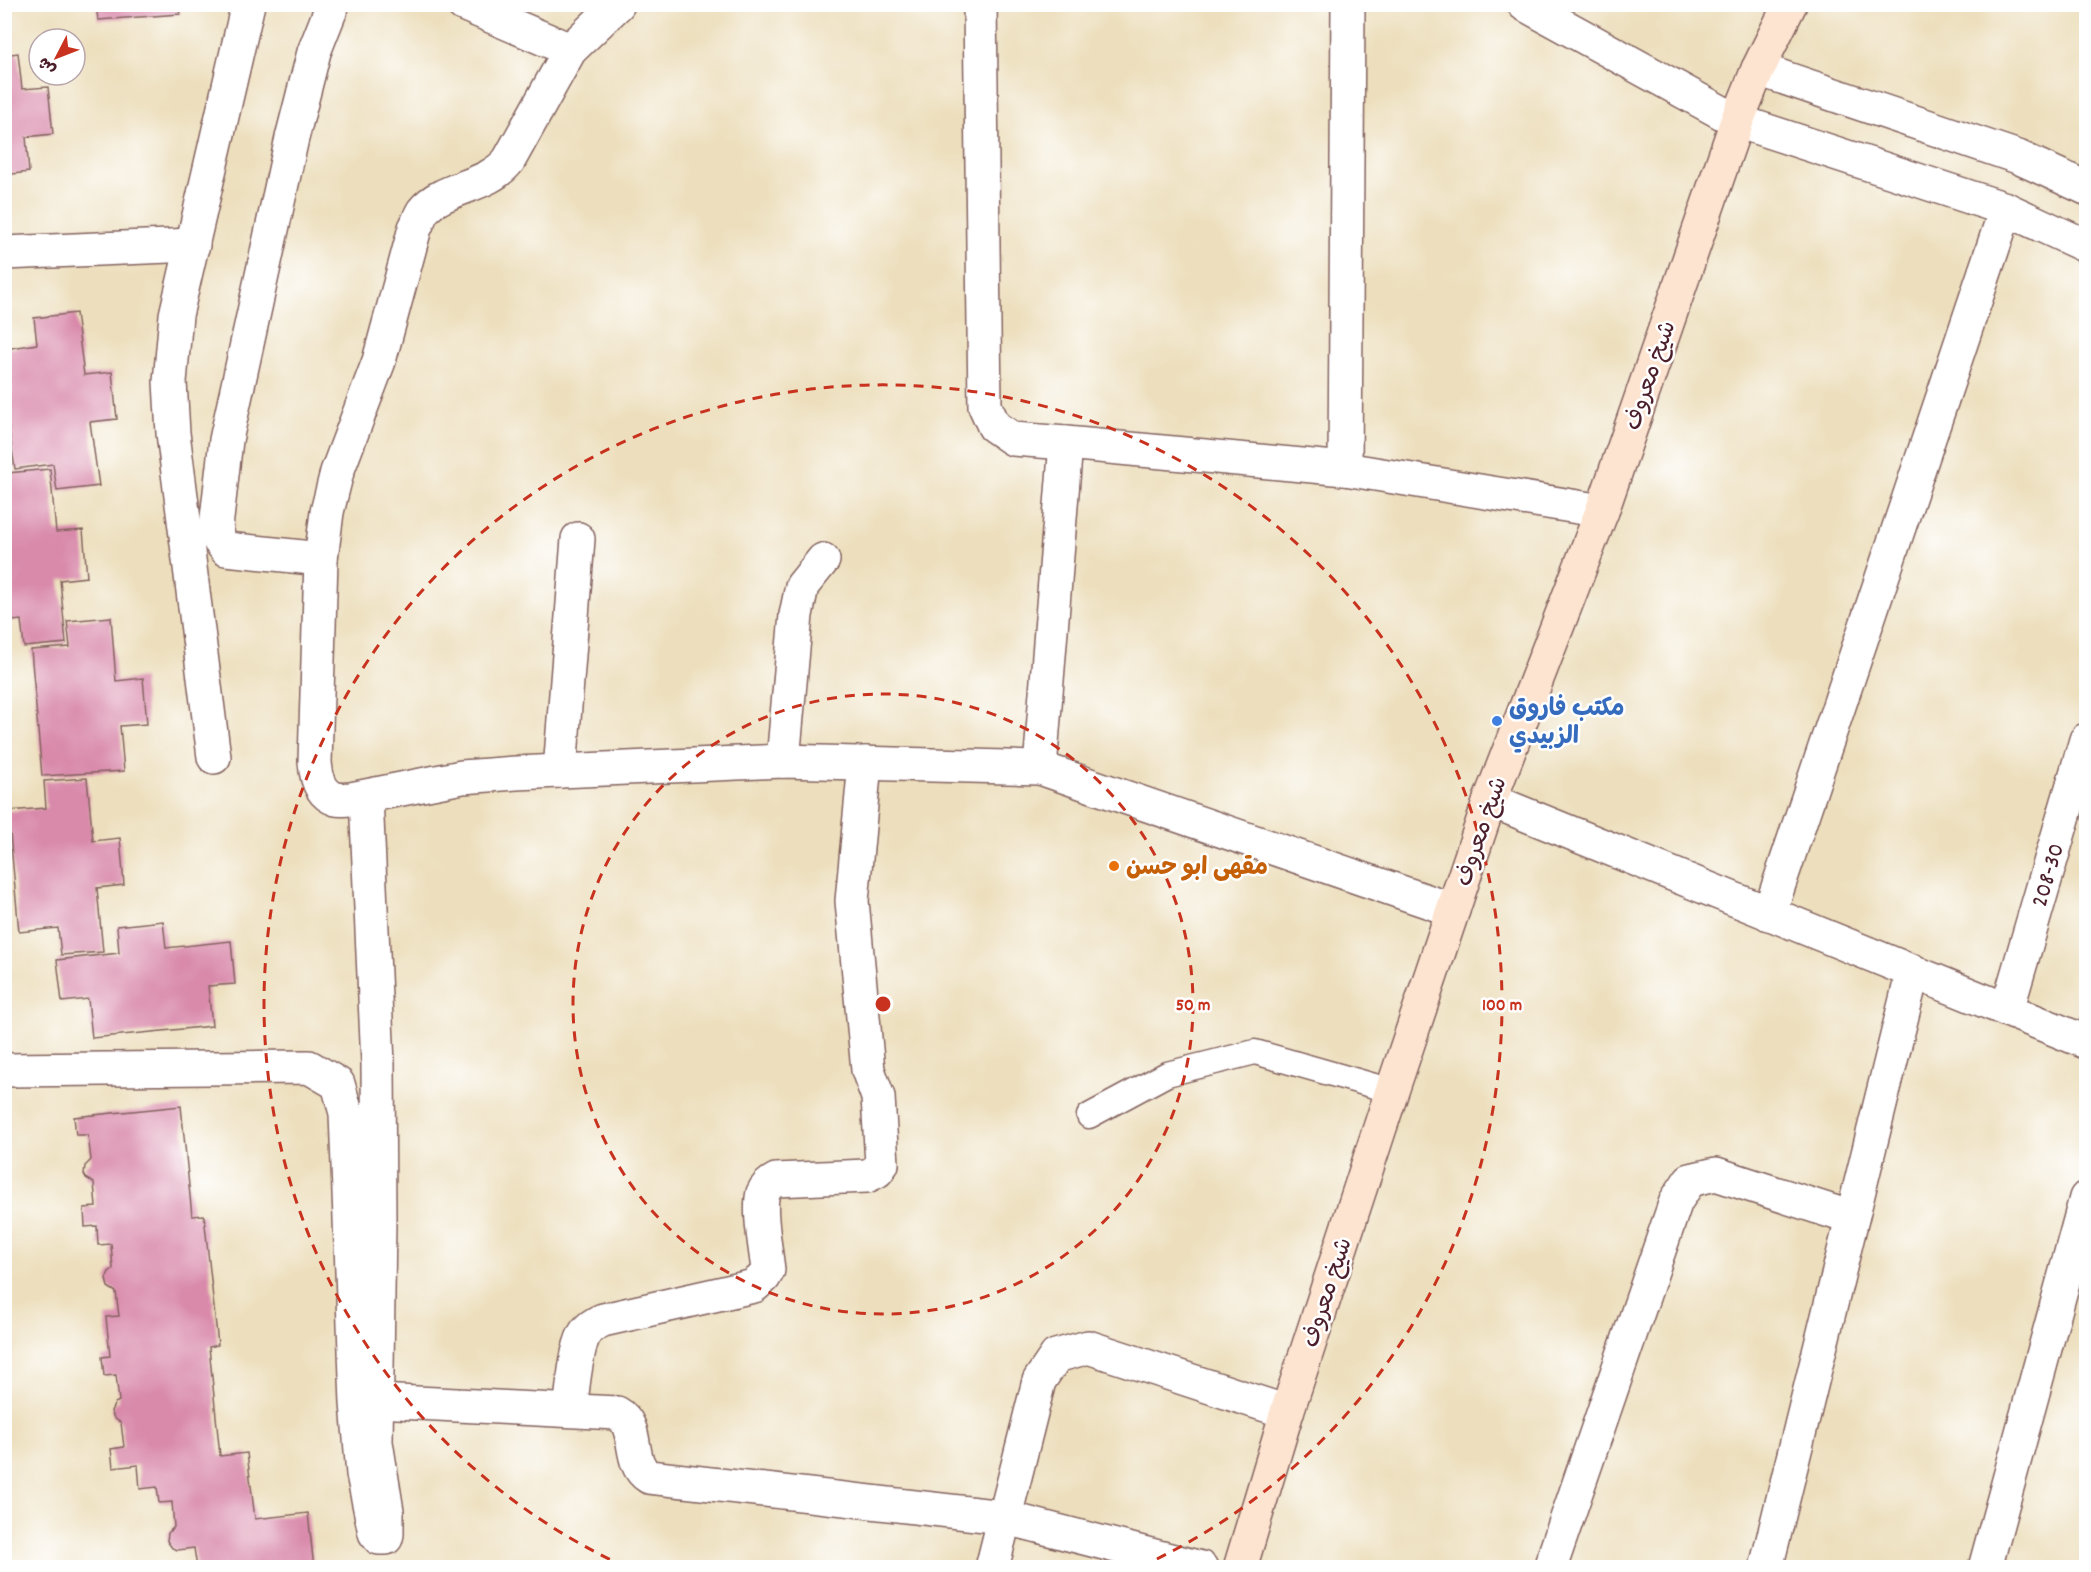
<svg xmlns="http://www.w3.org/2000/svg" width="2091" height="1572" font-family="Dekko,'Playpen Sans Arabic',sans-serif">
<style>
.building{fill:#d98aab}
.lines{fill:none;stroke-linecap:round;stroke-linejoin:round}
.lane-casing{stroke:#83625e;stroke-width:27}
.street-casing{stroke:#83625e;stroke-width:36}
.secondary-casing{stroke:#83625e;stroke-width:36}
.lane{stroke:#fff;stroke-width:24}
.street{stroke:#fff;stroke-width:33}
.secondary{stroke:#fde4d0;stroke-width:33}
.ring{fill:none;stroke:#c8321e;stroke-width:3;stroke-dasharray:10 8}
.shop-dot{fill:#3f7fe0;stroke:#fff;stroke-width:2}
.food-dot{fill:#e8710a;stroke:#fff;stroke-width:2}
.labels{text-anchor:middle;stroke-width:5;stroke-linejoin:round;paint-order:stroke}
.street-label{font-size:24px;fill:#4a1f2b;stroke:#fff}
.shop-label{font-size:24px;font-weight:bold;fill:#366cbe;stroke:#fff;text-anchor:start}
.food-label{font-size:24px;font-weight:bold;fill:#c56008;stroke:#fff;text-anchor:start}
.centre{fill:#c8321e;stroke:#fff;stroke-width:3}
.ring-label{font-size:18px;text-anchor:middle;font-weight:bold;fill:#c8321e;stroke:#fff;stroke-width:5;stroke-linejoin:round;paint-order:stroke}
</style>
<rect width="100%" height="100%" fill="#fff"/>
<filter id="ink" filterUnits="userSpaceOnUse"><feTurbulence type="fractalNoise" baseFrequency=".0167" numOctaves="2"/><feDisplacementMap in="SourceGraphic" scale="12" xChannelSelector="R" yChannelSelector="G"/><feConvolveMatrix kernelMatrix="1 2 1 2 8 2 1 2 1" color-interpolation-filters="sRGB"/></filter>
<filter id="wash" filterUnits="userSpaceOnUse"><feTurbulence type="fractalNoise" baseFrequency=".008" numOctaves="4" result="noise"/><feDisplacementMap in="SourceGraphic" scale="24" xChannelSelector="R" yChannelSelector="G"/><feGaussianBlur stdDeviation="1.35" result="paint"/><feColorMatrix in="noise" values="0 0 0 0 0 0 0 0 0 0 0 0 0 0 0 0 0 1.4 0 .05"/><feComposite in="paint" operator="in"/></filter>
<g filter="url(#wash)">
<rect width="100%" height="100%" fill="#eddfbd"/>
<g id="blocks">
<path class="building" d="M96,4H179L180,14L98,20Z
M18,53L22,89L48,87L53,134L26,137L29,172L4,175V55Z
M76,313L84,375L112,372L117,419L90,422L99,486L57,491L53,464L15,469L4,397V349L37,344L34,318Z
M50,469L56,532L83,530L87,577L60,580L66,643L24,647L21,620L4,622V500L10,499L7,473Z
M111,617L116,681L143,678L147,724L120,726L124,771L42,776L31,650L70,647L67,621Z
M87,778L93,841L120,838L124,885L97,888L103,952L61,955L58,928L19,932L8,811L46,808L44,781Z
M163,921L166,948L231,941L235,984L208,986L212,1026L92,1038L88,999L62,1002L57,960L119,953L117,926Z
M181,1106L192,1216L204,1215L218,1345L209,1347L220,1456L247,1453L255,1519L308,1513L314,1568H197L194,1548L177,1550L172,1548L167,1541L168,1533L174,1527L172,1502L159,1503L157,1487L140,1489L138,1465L113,1468L111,1449L124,1447L121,1423L114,1418L111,1411L115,1403L119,1401L116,1375L104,1376L102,1357L110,1356L106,1317L119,1316L116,1292L108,1287L106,1279L109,1272L113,1269L111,1244L98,1245L97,1226L85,1227L84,1208L96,1207L94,1183L86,1178L84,1174L85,1166L91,1160L88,1135H76L74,1117Z"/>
</g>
</g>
<g filter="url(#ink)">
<use href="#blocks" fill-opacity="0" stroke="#83625e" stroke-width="1.5"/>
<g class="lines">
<g class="lane-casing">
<path id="lane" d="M1089,1116L1167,1074L1255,1052L1392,1091"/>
</g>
<g class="street-casing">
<g id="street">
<path d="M463,4L570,50"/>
<path d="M618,4L570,50L509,160C488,188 443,186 423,211C420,215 418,223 415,228L379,361L337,472L327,512L321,559L315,762C316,776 320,794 336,799C340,800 347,799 351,799L462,777L516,773L783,761L1040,768L1453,910"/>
<path d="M980,4L985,406L994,426L1013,439L1066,443L1345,469L1602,511"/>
<path d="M1524,4L1737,121L2006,209L2086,246"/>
<path d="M1758,69L2018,157L2086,188"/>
<path d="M4,253L193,245"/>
<path d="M1345,469L1348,4"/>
<path d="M321,559L226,549L219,540L216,527L226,440L292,138L314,52L333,4"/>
<path d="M214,757L173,433L170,382L176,315L248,4"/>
<path d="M783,761L796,615L802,586L823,560"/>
<path d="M1040,768L1066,443"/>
<path d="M560,771L578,539"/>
<path d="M1490,800L2086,1042"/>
<path d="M1769,914L2006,209"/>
<path id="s1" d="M2007,1010L2086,740"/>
<path d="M4,1070L309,1067L338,1084L346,1113L357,1403L363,1474L375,1533L379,1538H386L387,1534V1511L376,1442L379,1220L378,1064L366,797"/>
<path d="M377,1401L617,1413C641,1426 626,1463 649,1477L1003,1517L1201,1568"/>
<path d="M570,1410C573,1390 575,1353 584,1335C588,1327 596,1323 603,1320L754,1286L764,1277L768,1270C766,1251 758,1210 763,1193C766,1186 770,1183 776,1180L867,1176L877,1171L882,1164L878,1097L868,1070L852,901L865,763"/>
<path d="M992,1568L1039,1381L1056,1356L1088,1347L1287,1412"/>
<path d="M1550,1568L1676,1201L1690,1180L1716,1174L1852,1218"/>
<path d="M1766,1568L1913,971"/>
<path d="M1985,1568L2086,1198"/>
</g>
</g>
<g class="secondary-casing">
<path id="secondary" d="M1240,1568L1287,1412L1392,1091L1490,800L1602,511L1737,121L1758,69L1790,4"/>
</g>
<use href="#lane" class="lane"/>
<use href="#street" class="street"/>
<use href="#secondary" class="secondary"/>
</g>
</g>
<g class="ring">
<circle cx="883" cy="1004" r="310"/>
<path d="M626 1567A619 619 0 1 1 1140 1567"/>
</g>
<circle class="shop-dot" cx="1497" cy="721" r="6"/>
<circle class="food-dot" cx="1114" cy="866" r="6"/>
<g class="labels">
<g class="street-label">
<text transform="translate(1649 375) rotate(-71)" y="8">شیخ معروف</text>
<text transform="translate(1480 831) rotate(-71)" y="8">شیخ معروف</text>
<text dy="8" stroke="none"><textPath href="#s1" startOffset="141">208-30</textPath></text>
<text transform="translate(1326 1292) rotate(-72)" y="8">شیخ معروف</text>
</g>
<g class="shop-label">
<text x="1509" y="715">مكتب فاروق<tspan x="1509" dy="28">الزبيدي</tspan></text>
</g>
<g class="food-label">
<text x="1126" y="874">مقهى ابو حسن</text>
</g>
</g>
<circle cx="883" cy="1004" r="9" class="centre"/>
<g class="ring-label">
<text x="1193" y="1010">50 m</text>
<text x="1502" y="1010">100 m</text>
</g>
<rect width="2091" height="1572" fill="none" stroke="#fff" stroke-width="24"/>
<g transform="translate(57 57) rotate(228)"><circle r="28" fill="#ffffff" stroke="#b7a5aa" stroke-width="1.5"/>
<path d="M0-4.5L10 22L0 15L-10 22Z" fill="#c8321e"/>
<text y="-9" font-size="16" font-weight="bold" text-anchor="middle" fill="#4a1f2b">ش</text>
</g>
</svg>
